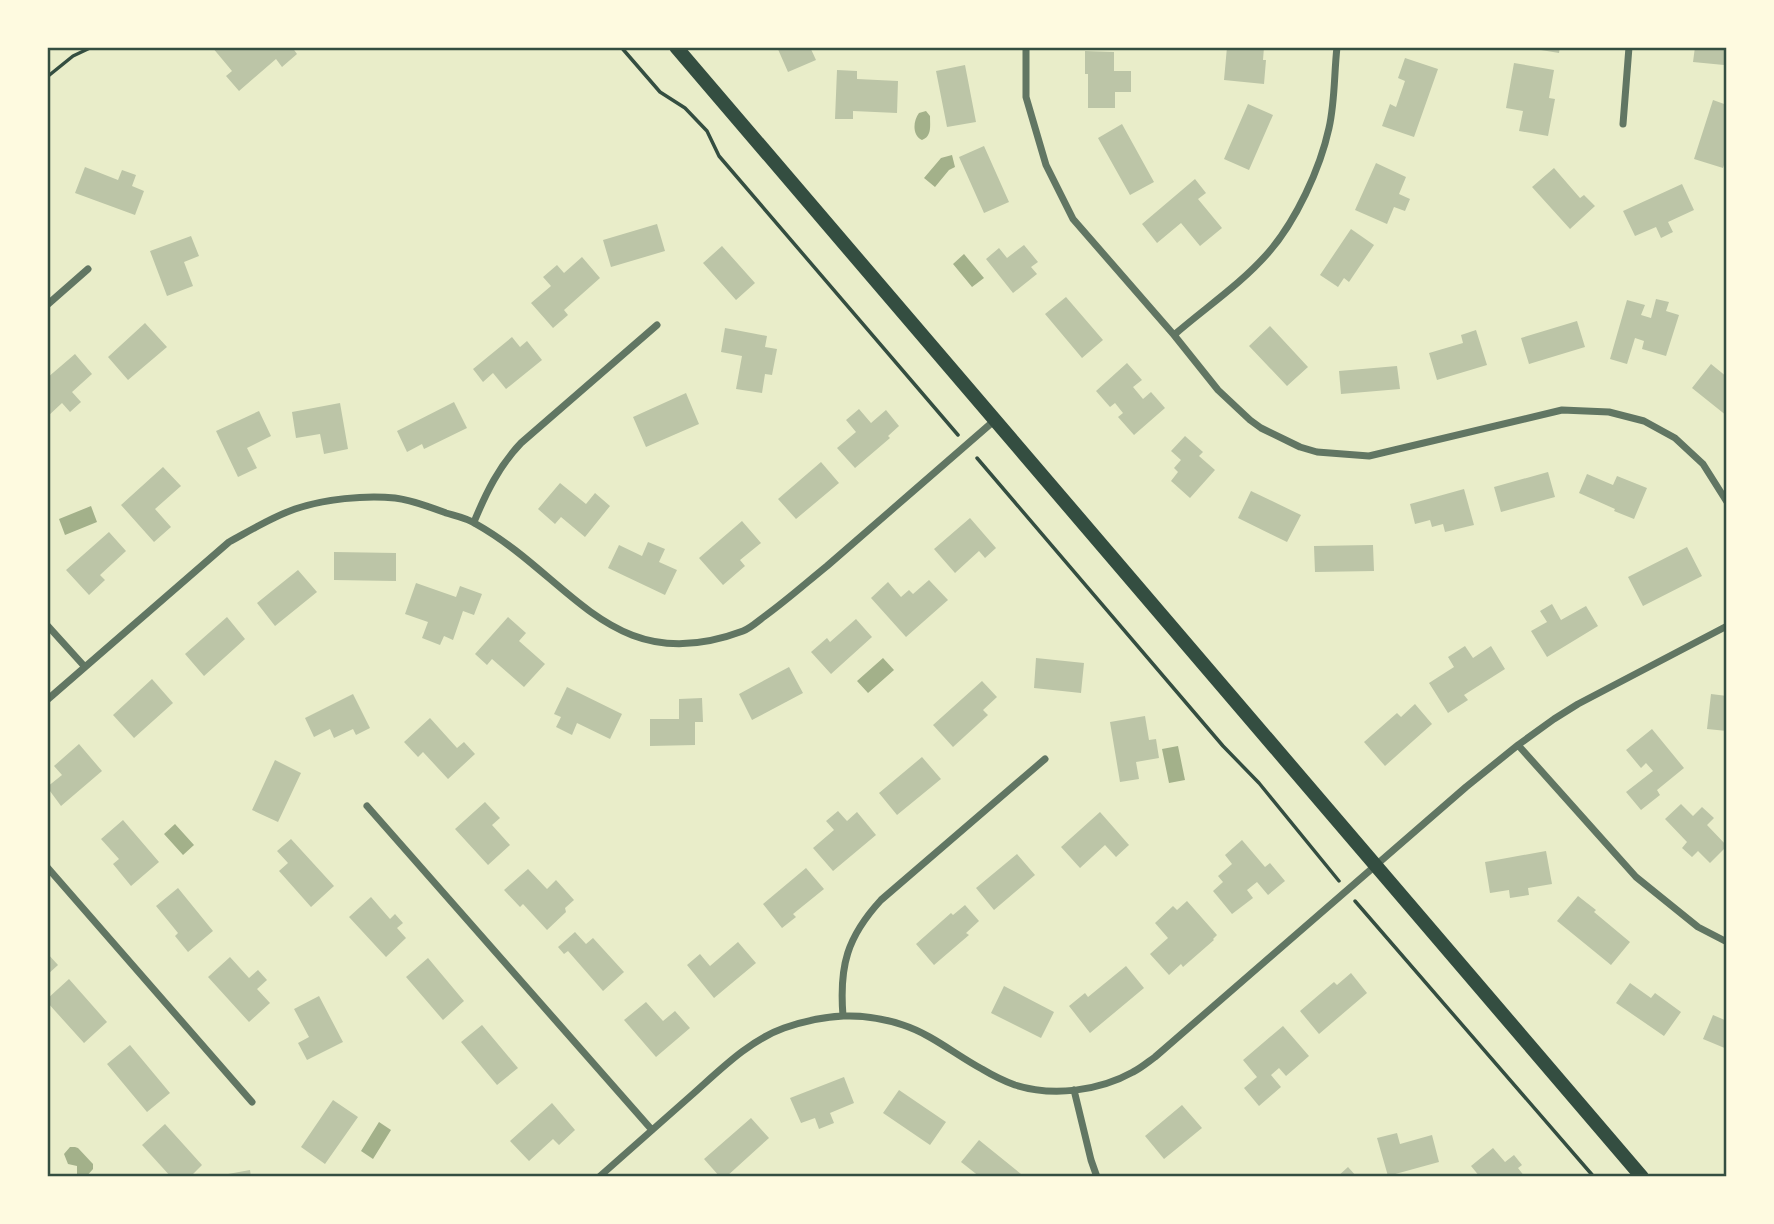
<svg xmlns="http://www.w3.org/2000/svg" width="1774" height="1224" font-family="'Fira Sans Condensed',sans-serif">
<style>
.water{fill:#a3b18a}
.building{fill:#bcc5a7}
.lines{fill:none;stroke-linecap:round;stroke-linejoin:round}
.path{stroke:#344e41;stroke-width:3.5}
.minor{stroke:#617663;stroke-width:7}
.secondary{stroke:#344e41;stroke-width:14}
.neatline{fill:none;stroke:#344e41;stroke-width:2.5}
</style>
<rect width="100%" height="100%" fill="#e9edc9"/>
<path class="water" d="M926,111L930,116C930,126 932,136 922,140C912,135 913,121 919,113Z
M952,155L955,167L949,170L935,187L924,178L941,158Z
M964,254L984,278L972,287L953,264Z
M91,506L97,522L65,535L59,519Z
M883,658L894,670L868,693L857,681Z
M1178,746L1185,780L1169,783L1162,749Z
M175,824L194,845L183,855L164,834Z
M379,1122L391,1130L373,1159L361,1151Z
M70,1147H75L78,1148L93,1164V1169L86,1177H77V1166L68,1164L64,1154Z"/>
<path class="building" d="M212,47H292L297,54L282,67L276,59L239,91L226,76L232,71Z
M777,47H810L816,60L788,72Z
M1227,47H1264L1263,60H1266L1264,84L1224,80Z
M1535,47H1560L1559,53L1535,49Z
M1695,47H1726L1724,65L1693,62Z
M1085,51L1114,52V71H1131V92H1115V108H1088V74H1085Z
M1405,58L1438,69L1414,137L1382,126L1390,104L1396,107L1405,81L1398,78Z
M1514,63L1554,70L1549,98L1555,99L1548,136L1519,131L1523,111L1506,108Z
M965,65L976,122L947,127L936,71Z
M837,70L857,71V79L898,81L897,113L853,111V119H835Z
M1713,100L1727,105V156L1723,168L1694,159Z
M1248,104L1273,115L1249,170L1224,159Z
M1122,124L1154,182L1130,195L1098,138Z
M984,146L1009,202L984,213L959,157Z
M1376,163L1406,177L1399,194L1410,199L1405,211L1394,207L1387,224L1355,210Z
M85,167L118,180L122,170L136,175L132,186L144,191L135,215L75,193Z
M1554,168L1580,198L1584,195L1595,206L1570,229L1532,187Z
M1195,179L1206,193L1198,199L1222,228L1200,246L1181,223L1157,243L1142,224Z
M1682,184L1694,210L1668,222L1673,232L1661,238L1656,227L1635,236L1623,211Z
M657,224L665,251L611,267L603,240Z
M1351,229L1374,245L1349,282L1344,278L1338,287L1320,275Z
M191,236L199,256L184,262L193,286L167,296L150,251Z
M1024,245L1038,262L1031,267L1037,274L1013,293L986,259L999,248L1007,258Z
M722,246L755,283L736,300L703,263Z
M582,257L600,278L564,310L568,315L553,328L531,303L551,286L543,277L557,265L564,273Z
M1066,297L1103,340L1082,358L1045,314Z
M1656,299L1669,302L1666,311L1679,315L1666,356L1642,349L1644,341L1635,338L1627,364L1610,359L1627,300L1645,305L1641,315L1651,318Z
M1577,321L1585,347L1529,364L1521,338Z
M145,323L167,347L128,380L108,357Z
M1270,326L1308,367L1287,386L1249,346Z
M725,328L767,336L765,347L777,349L772,375L765,374L762,393L736,389L742,356L721,352Z
M1476,330L1487,365L1437,380L1429,353L1463,343L1461,335Z
M512,337L520,347L527,341L542,360L506,389L493,373L483,382L473,369Z
M75,354L92,374L72,392L81,402L70,412L62,403L47,417V378Z
M1127,363L1142,380L1133,387L1143,399L1151,392L1165,408L1134,435L1118,417L1123,413L1115,403L1110,407L1096,391Z
M1711,364L1727,377V416L1692,388Z
M1397,366L1400,389L1341,394L1339,371Z
M686,393L699,424L646,447L633,417Z
M454,402L467,428L424,449L422,444L407,452L397,431Z
M340,403L348,449L324,454L320,434L296,438L292,412Z
M859,409L871,423L886,410L899,426L888,436L890,438L855,468L837,448L856,432L846,420Z
M259,411L271,436L247,448L257,468L238,477L216,431Z
M1185,436L1203,452L1199,456L1215,470L1190,498L1171,481L1178,472L1174,468L1181,460L1171,451Z
M821,462L839,483L796,519L778,499Z
M163,467L181,486L155,509L171,527L154,542L121,505Z
M1548,472L1555,497L1501,512L1494,487Z
M1587,474L1613,485L1617,476L1647,488L1634,519L1614,511L1615,509L1579,493Z
M560,483L586,504L595,493L610,506L585,537L561,517L555,524L538,509Z
M1464,489L1474,525L1445,532L1443,524L1432,527L1430,520L1415,524L1410,504Z
M1251,491L1301,515L1287,542L1238,518Z
M970,518L996,548L985,558L979,551L955,573L934,549Z
M742,521L761,543L740,560L745,566L723,585L699,558Z
M109,532L126,551L100,575L105,580L89,595L66,570Z
M648,542L665,549L659,562L677,570L665,595L608,568L619,545L642,556Z
M1373,545L1374,571L1315,572L1314,546Z
M1687,547L1702,576L1643,606L1628,577Z
M334,552L396,553V581L334,580Z
M298,570L317,592L275,626L257,603Z
M929,580L948,600L906,637L871,598L888,582L901,597L909,590L913,594Z
M416,583L456,597L460,586L482,594L474,615L463,611L453,640L444,636L440,645L422,638L428,622L405,614Z
M1552,604L1561,620L1586,606L1598,626L1547,657L1531,631L1547,622L1540,611Z
M227,617L245,639L204,676L185,654Z
M508,617L526,633L519,641L545,664L524,687L492,659L487,665L475,654Z
M856,619L872,637L831,674L811,652L827,638L830,642Z
M1465,646L1473,658L1491,646L1505,669L1464,695L1468,700L1448,713L1429,683L1454,667L1448,657Z
M1036,658L1084,663L1081,693L1034,688Z
M789,667L803,693L752,720L739,694Z
M152,679L173,703L134,738L113,715Z
M982,681L997,697L983,710L988,715L953,747L933,725Z
M567,687L622,714L610,739L577,723L572,735L556,727L561,717L554,714Z
M353,694L370,728L356,735L353,729L334,738L330,729L314,737L305,718Z
M1711,694L1727,696V731L1707,729Z
M702,698L703,722H695V745L650,746V719H679V699Z
M1415,704L1432,724L1385,766L1364,742L1397,713L1401,717Z
M1145,716L1149,740L1156,739L1159,758L1136,762L1139,779L1120,782L1110,722Z
M430,718L457,748L464,742L475,754L448,779L423,752L418,757L404,742Z
M1652,729L1684,768L1657,790L1660,795L1641,810L1626,792L1653,771L1646,763L1641,768L1626,750Z
M79,744L102,771L61,806L47,787L62,775L54,766Z
M922,757L941,779L897,815L879,793Z
M275,760L301,773L278,822L252,810Z
M485,802L500,818L492,825L510,845L488,865L455,829Z
M1681,804L1693,816L1702,807L1714,818L1707,825L1727,846L1710,863L1698,851L1692,857L1682,848L1687,842L1665,819Z
M838,811L847,821L857,812L876,835L833,871L813,848L834,830L826,821Z
M1100,812L1129,845L1116,857L1105,845L1080,868L1061,847Z
M123,820L159,862L131,886L113,864L119,859L101,839Z
M291,839L334,886L311,907L279,871L288,863L277,851Z
M1242,840L1265,867L1270,863L1285,881L1268,895L1257,882L1247,890L1253,898L1232,914L1213,891L1223,882L1218,876L1232,864L1225,855Z
M1546,851L1552,884L1528,888L1529,895L1510,898L1509,890L1490,893L1485,862Z
M1017,854L1035,875L994,910L976,888Z
M806,868L824,889L793,914L796,917L782,928L763,904Z
M528,869L547,889L556,880L574,900L565,908L566,912L547,930L523,904L520,907L504,890Z
M178,888L213,931L188,952L175,936L178,933L156,906Z
M1578,896L1596,910L1594,912L1630,942L1611,965L1557,921Z
M371,897L390,919L395,914L403,923L397,928L406,938L386,957L349,917Z
M1187,901L1217,935L1213,939L1214,940L1183,967L1181,964L1169,975L1150,954L1168,938L1155,923L1173,906L1177,910Z
M965,905L979,921L966,933L969,935L934,965L916,944L951,913L953,915Z
M575,932L586,944L593,938L624,972L603,991L568,951L564,954L558,947Z
M738,942L756,963L714,998L687,965L700,954L710,966Z
M47,953L58,965L47,975Z
M230,957L249,978L258,970L267,980L257,989L270,1003L249,1022L208,977Z
M428,958L464,1001L443,1020L406,977Z
M1126,966L1144,988L1090,1033L1069,1006L1085,993L1088,997Z
M1351,973L1367,993L1319,1034L1300,1011L1334,982L1337,985Z
M69,979L107,1022L84,1043L47,1002V999Z
M1630,983L1651,998L1655,993L1681,1012L1664,1036L1616,1003Z
M1004,986L1054,1012L1041,1038L991,1013Z
M319,996L343,1042L307,1060L298,1043L309,1037L294,1009Z
M646,1002L663,1021L675,1011L690,1028L656,1057L624,1020Z
M1713,1015L1727,1021V1049L1703,1039Z
M482,1025L518,1068L497,1085L461,1042Z
M1283,1026L1309,1056L1286,1076L1279,1068L1271,1075L1281,1087L1259,1106L1244,1088L1257,1077L1243,1060Z
M130,1045L170,1093L147,1112L107,1064Z
M844,1077L854,1103L830,1113L834,1123L819,1129L815,1118L801,1123L790,1098Z
M899,1090L946,1122L930,1145L883,1113Z
M333,1100L358,1117L325,1164L301,1147Z
M552,1103L575,1130L559,1145L553,1139L529,1161L510,1141Z
M1182,1105L1202,1128L1164,1159L1145,1136Z
M751,1118L769,1138L726,1177H720L704,1159Z
M165,1124L202,1165L190,1177H171L142,1145Z
M1397,1133L1400,1144L1432,1135L1439,1162L1388,1176L1377,1138Z
M979,1140L1021,1174L1018,1177H980L961,1162Z
M1493,1148L1505,1162L1514,1155L1522,1165L1518,1168L1525,1177H1480L1471,1166Z
M1348,1167L1357,1177H1337Z
M250,1170L251,1177H229L228,1174Z"/>
<g class="lines">
<path class="path" d="M621,47L660,92L685,108L707,131L719,156L958,435
M47,77L73,56L92,47
M977,458L1223,746L1259,783L1339,881
M1355,901L1594,1177"/>
<path class="minor" d="M1026,47V97L1046,165L1073,219L1174,335L1218,390L1250,420L1261,428L1300,447L1317,452L1369,456L1562,410L1609,412L1644,421L1675,438L1703,464L1727,502
M1623,124L1629,47
M47,305L88,269
M1174,335C1205,308 1241,284 1268,253C1296,221 1320,169 1329,128C1335,102 1334,74 1337,47
M474,522C486,493 499,466 521,443L657,325
M47,625L85,667
M47,700L229,542C251,530 272,517 295,509C324,499 365,495 395,498C412,500 430,507 446,513C456,516 467,518 476,524C572,578 613,680 743,631C751,628 758,621 765,616C787,600 806,583 827,566C883,517 939,469 995,420
M1518,745L1636,877L1698,927L1727,942
M367,806L652,1130
M47,867L252,1102
M843,1016C839,966 847,937 881,900L1045,759
M1074,1090L1091,1160L1097,1177
M599,1177C631,1149 662,1121 694,1093C721,1069 750,1040 784,1028C825,1014 862,1011 903,1025C931,1034 956,1055 982,1069C992,1075 1004,1081 1015,1085C1053,1097 1099,1091 1133,1072C1141,1068 1148,1062 1155,1057L1466,787L1518,745L1554,719L1578,704L1727,626"/>
<path class="secondary" d="M676,47L1642,1177"/>
</g>
<rect width="1774" height="1224" fill="none" stroke="#fefae0" stroke-width="98"/>
<rect x="49" y="49" width="1676" height="1126" class="neatline"/>
</svg>
